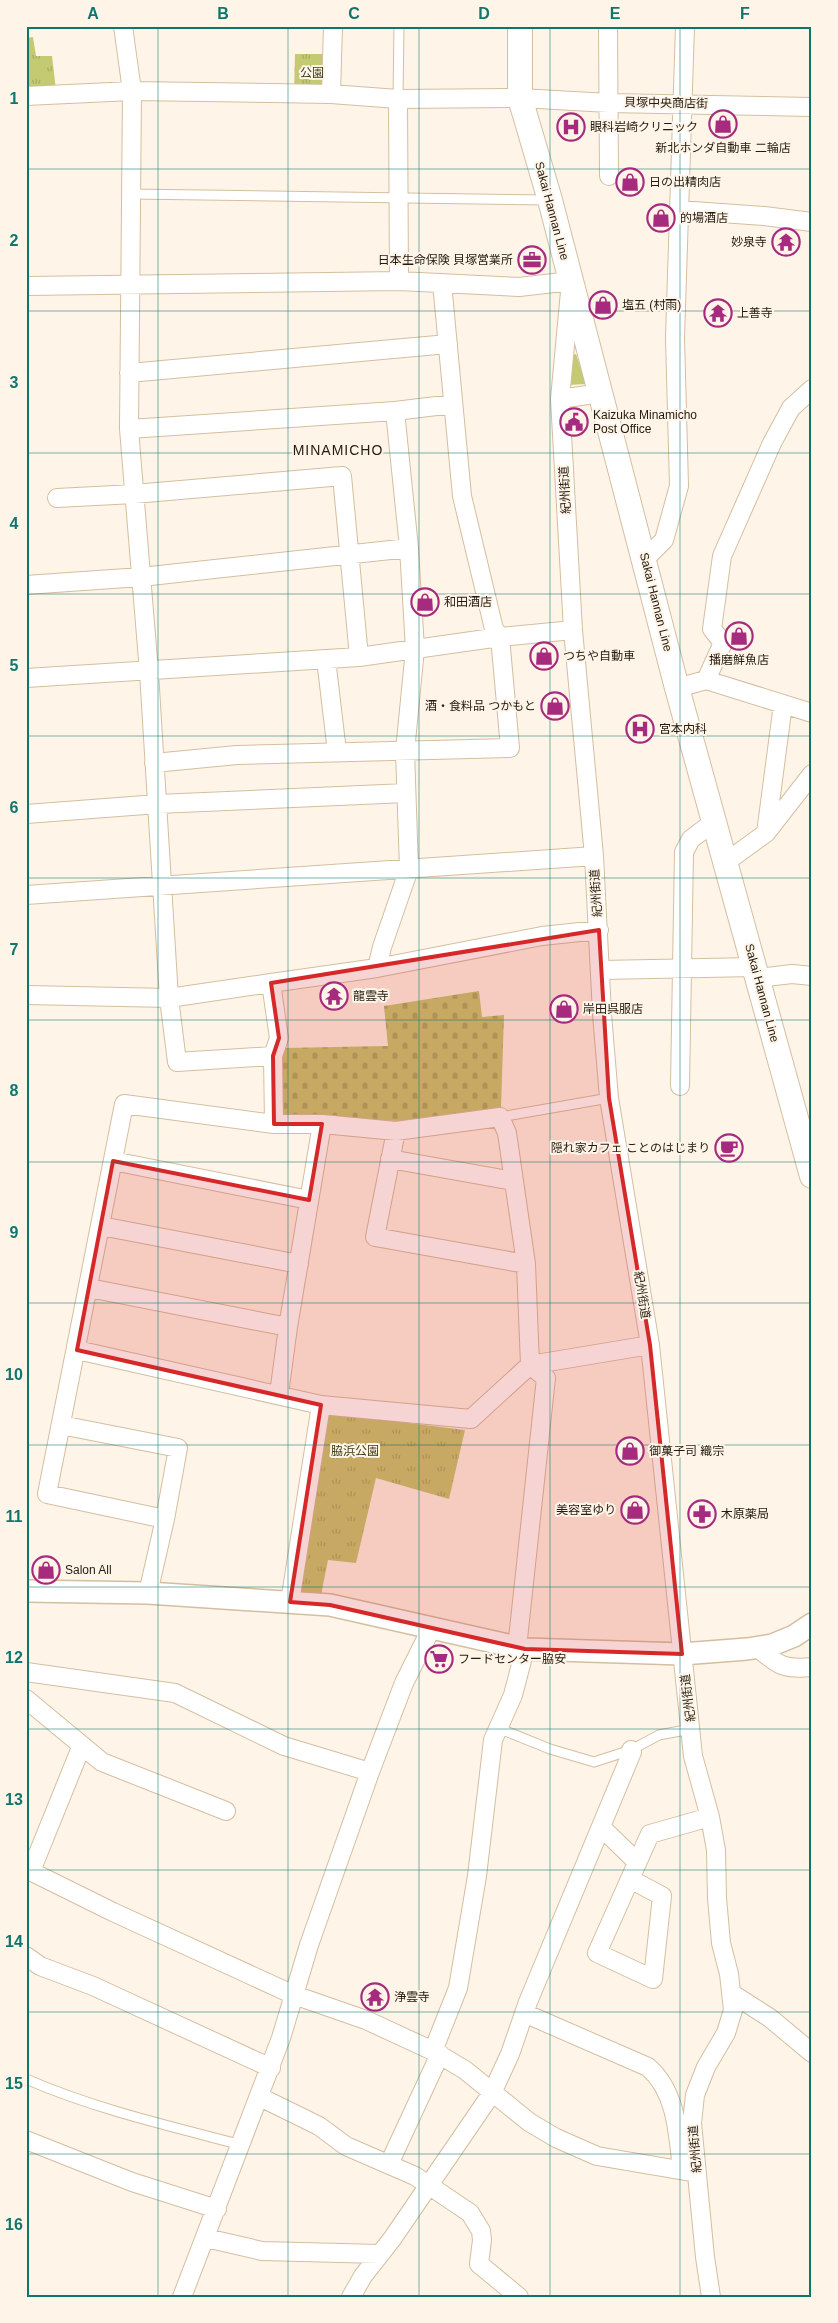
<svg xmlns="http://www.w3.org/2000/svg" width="838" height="2323" font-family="Helvetica,'Noto Sans JP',sans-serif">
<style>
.cemetery{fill:url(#cemetery-stones)}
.park{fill:url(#park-tufts)}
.garden{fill:#c3ca72}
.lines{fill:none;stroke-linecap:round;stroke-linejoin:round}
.service-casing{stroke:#d4bea0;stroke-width:11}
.minor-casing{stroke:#d4bea0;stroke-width:20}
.tertiary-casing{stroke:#d4bea0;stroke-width:24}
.secondary-casing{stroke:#d4bea0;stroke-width:26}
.service{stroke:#fff;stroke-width:9}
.minor{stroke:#fff;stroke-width:18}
.tertiary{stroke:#fff;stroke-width:21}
.secondary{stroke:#fff;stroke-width:24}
.marked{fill:#d62828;fill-opacity:0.2;stroke:#d62828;stroke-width:4;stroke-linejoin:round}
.grid{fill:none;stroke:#0f766e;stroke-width:1;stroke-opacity:0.55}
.labels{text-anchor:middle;stroke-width:4;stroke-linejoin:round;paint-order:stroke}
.park-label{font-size:12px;fill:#3a3c14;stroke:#fef5e8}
.street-label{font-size:12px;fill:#231b0f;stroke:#fef5e8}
.poi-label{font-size:12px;fill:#231b0f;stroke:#fef5e8;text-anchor:start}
.neighbourhood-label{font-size:14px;letter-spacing:1px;fill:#231b0f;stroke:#fef5e8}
.neatline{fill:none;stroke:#0f766e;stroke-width:2}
.grid-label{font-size:16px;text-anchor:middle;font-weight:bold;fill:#0f766e}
</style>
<defs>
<pattern id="cemetery-stones" width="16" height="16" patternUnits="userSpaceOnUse" patternTransform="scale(1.25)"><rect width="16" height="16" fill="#c3ca72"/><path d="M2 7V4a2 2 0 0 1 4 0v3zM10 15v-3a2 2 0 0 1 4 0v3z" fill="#a7ad62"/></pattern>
<pattern id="park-tufts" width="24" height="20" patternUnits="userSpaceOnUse" patternTransform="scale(1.25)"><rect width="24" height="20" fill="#c3ca72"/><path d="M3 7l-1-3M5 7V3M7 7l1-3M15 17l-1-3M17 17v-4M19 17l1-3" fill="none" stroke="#a7ad62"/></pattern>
</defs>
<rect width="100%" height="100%" fill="#fef5e8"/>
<path class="cemetery" d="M479,991L482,1017L504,1015L501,1108L398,1121L283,1117V1048L388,1046L384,1006Z"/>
<path class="park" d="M33,37L36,56H52L56,90L26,92V38Z
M295,54H331L330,93L294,92Z
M327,1413L465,1430L449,1499L376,1478L356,1563L328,1560L321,1595L297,1594Z"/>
<path class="garden" d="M576,354L586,384L569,385V356Z"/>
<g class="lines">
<g class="service-casing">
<path id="service" d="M398,99L399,26
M131,194L548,200
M500,1117L609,1098
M498,1728L550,1749L594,1762L631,1750L659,1735L691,1729
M26,2079C95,2109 169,2126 242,2145"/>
</g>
<g class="minor-casing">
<path id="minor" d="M123,26L132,91L129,429L149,672L169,998L177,1062L273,1056L274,1124
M608,26L609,176
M331,94L333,26
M26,96L132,91L331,94L398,99L520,98L609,103L812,107
M398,99L399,281L519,287L571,281L560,399L573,630L594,856L602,1014L609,1098L650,1345L693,1756L710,1817L716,1850L717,1898L721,1943L729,1974L733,2010L726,2033L706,2067L695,2095L692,2123L705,2257L711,2297
M679,210L764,216L812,222
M26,286L399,281
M129,373L448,344
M560,399L601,393
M395,411L453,404
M129,429L395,411L409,548L415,649L405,751L409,869L382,947L377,968
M57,498L134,494L342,476L359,657
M645,559L664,540L679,486L675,338L685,26
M26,585L141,577L409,548
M326,659L337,752
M26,678L359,657L500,637L573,630
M706,680L812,713
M677,688L706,680L723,643L712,629L722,556L772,443L791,408L812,389
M154,763L237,755L510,748L500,637L494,629L462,496L442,283
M26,814L158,804L406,793
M766,833L783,704
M726,862L766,833L812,774
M26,895L594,856
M601,970L755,967
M758,978L792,974L812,976
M26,995L169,998L271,983
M273,1056L279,1038L271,983L377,968L542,936L599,930
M680,1086L684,852L691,839L715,821
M396,1131L375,1237L526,1264
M390,1159L514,1181
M113,1161L309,1200
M101,1226L299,1264
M89,1288L288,1327
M77,1350L321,1405L471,1419L530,1365L526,1264L507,1133L500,1117L396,1131L322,1124H274L124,1104L47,1494L165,1519L148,1593
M530,1365L650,1345
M279,1394L288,1327L322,1124
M61,1425L178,1448L165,1519
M290,1602L321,1405
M757,1647C777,1665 784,1670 812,1667
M517,1648L546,1378L530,1365
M26,1672L175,1693L284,1746L370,1772
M26,1699L102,1762L226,1811
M602,1828L637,1862
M26,1869L113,1912L294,1995L366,2020L433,2051L465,2070L529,2122L556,2138L597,2156L697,2173
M31,1871L82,1745
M630,1879L662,1896L653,1979L597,1953L650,1834L710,1817
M26,1956L40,1966L93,1986L271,2068
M731,1993L770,2018L812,2053
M524,2013L648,2067C677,2092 678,2135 682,2170
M433,2051L458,1988L477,1876L493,1740L513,1695L525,1649
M260,2097L319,2126L346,2146L415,2176L470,2213L481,2231L482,2240L479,2264L519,2297
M26,2140L132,2182L217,2209
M389,2164L440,2054
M206,2238L262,2251L380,2254
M182,2297L281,2038L309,1945L370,1772L404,1683L432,1627
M351,2297L363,2276L392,2239L492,2093L510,2054L528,2002L632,1752L631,1750"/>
</g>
<g class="tertiary-casing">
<path id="tertiary" d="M26,1591L148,1593L330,1605L525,1649L682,1654L747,1649L772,1645L794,1636L812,1624"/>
</g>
<g class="secondary-casing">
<path id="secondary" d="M520,26V98L550,200L677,688L812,1176"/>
</g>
<use href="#service" class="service"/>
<use href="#minor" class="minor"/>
<use href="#tertiary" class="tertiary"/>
<use href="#secondary" class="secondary"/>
</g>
<path class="marked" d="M599,930L609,1098L650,1345L682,1654L525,1649L330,1605L290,1602L321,1405L77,1350L113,1161L309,1200L322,1124H274L273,1056L279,1038L271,983Z"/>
<path class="grid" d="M158,26V2297M288,26V2297M419,26V2297M550,26V2297M680,26V2297M26,169H812M26,311H812M26,453H812M26,594H812M26,736H812M26,878H812M26,1020H812M26,1162H812M26,1303H812M26,1445H812M26,1587H812M26,1729H812M26,1870H812M26,2012H812M26,2154H812"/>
<defs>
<g id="shop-ring" transform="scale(1.4375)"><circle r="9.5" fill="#fef5e8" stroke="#a62a7e" stroke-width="1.5"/><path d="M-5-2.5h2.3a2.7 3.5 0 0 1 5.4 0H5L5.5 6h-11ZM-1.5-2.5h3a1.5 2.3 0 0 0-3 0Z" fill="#a62a7e"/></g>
<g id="hospital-ring" transform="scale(1.4375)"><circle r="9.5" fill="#fef5e8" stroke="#a62a7e" stroke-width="1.5"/><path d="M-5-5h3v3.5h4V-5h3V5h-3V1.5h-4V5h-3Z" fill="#a62a7e"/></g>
<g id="temple-ring" transform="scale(1.4375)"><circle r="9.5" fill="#fef5e8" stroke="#a62a7e" stroke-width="1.5"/><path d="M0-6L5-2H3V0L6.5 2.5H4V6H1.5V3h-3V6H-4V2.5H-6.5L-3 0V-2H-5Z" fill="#a62a7e"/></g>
<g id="office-ring" transform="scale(1.4375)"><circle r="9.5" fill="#fef5e8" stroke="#a62a7e" stroke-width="1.5"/><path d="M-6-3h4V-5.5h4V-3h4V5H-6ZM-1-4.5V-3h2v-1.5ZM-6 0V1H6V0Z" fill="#a62a7e"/></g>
<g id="civic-ring" transform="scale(1.4375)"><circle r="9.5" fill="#fef5e8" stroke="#a62a7e" stroke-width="1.5"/><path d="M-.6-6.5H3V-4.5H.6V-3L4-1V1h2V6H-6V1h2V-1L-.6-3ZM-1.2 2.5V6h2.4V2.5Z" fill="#a62a7e"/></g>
<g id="cafe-ring" transform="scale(1.4375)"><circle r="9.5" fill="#fef5e8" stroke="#a62a7e" stroke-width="1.5"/><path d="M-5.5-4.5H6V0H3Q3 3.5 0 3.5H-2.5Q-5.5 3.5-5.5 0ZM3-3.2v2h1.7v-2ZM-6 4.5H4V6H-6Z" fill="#a62a7e"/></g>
<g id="pharmacy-ring" transform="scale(1.4375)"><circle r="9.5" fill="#fef5e8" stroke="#a62a7e" stroke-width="1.5"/><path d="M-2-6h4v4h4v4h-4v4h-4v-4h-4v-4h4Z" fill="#a62a7e"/></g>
<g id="supermarket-ring" transform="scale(1.4375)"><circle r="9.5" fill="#fef5e8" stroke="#a62a7e" stroke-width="1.5"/><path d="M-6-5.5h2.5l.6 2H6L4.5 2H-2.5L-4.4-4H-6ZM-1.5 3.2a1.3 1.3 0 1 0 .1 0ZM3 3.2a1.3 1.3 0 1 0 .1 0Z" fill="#a62a7e"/></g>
</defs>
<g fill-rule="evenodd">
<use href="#shop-ring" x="723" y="124"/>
<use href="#hospital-ring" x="571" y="127"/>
<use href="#shop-ring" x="630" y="182"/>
<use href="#shop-ring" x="661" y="218"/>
<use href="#temple-ring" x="786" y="242"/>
<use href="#office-ring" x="532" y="260"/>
<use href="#shop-ring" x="603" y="305"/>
<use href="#temple-ring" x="718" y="313"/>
<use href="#civic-ring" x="574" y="422"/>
<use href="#shop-ring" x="425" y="602"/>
<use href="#shop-ring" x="739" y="636"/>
<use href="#shop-ring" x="544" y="656"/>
<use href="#shop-ring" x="555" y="706"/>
<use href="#hospital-ring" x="640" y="729"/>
<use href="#temple-ring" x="334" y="996"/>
<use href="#shop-ring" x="564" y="1009"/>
<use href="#cafe-ring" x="729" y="1148"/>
<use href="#shop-ring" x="630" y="1451"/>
<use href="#shop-ring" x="635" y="1510"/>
<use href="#pharmacy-ring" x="702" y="1514"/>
<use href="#shop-ring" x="46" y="1570"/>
<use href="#supermarket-ring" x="439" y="1659"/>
<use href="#temple-ring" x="375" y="1997"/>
</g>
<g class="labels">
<g class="park-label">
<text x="312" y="77">公園</text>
<text x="355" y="1455">脇浜公園</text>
</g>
<g class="street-label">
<text transform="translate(666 103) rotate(1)" y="4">貝塚中央商店街</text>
<text transform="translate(552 211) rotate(75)" y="4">Sakai Hannan Line</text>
<text transform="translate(565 490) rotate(-93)" y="4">紀州街道</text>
<text transform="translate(656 602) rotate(76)" y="4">Sakai Hannan Line</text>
<text transform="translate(596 893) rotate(-94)" y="4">紀州街道</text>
<text transform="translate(762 993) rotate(75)" y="4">Sakai Hannan Line</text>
<text transform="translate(642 1295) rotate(81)" y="4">紀州街道</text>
<text transform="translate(688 1698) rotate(-97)" y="4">紀州街道</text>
<text transform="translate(695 2149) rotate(-95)" y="4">紀州街道</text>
</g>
<g class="poi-label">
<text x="590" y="131">眼科岩崎クリニック</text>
<text x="723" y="152" text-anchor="middle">新北ホンダ自動車 二輪店</text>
<text x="649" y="186">日の出精肉店</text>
<text x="680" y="222">的場酒店</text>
<text x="767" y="246" text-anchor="end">妙泉寺</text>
<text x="513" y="264" text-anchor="end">日本生命保険 貝塚営業所</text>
<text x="622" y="309">塩五 (村雨)</text>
<text x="737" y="317">上善寺</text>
<text x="593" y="419">Kaizuka Minamicho<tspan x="593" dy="14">Post Office</tspan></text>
<text x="444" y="606">和田酒店</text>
<text x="563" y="660">つちや自動車</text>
<text x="739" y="664" text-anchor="middle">播磨鮮魚店</text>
<text x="536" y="710" text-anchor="end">酒・食料品 つかもと</text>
<text x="659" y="733">宮本内科</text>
<text x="353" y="1000">龍雲寺</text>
<text x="583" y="1013">岸田呉服店</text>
<text x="710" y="1152" text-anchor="end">隠れ家カフェ ことのはじまり</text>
<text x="649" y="1455">御菓子司 織宗</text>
<text x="616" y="1514" text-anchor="end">美容室ゆり</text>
<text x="721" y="1518">木原薬局</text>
<text x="65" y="1574">Salon All</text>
<text x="458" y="1663">フードセンター脇安</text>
<text x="394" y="2001">浄雲寺</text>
</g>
<g class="neighbourhood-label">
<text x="338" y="455">MINAMICHO</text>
</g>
</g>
<rect width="838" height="2323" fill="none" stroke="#fef5e8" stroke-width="55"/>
<rect x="28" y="28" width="782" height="2268" class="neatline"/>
<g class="grid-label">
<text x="93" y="19">A</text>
<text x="223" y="19">B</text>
<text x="354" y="19">C</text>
<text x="484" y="19">D</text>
<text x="615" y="19">E</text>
<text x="745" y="19">F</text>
<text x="14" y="104">1</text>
<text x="14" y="246">2</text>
<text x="14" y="388">3</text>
<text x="14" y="529">4</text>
<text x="14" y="671">5</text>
<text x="14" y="813">6</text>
<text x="14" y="955">7</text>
<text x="14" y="1096">8</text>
<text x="14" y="1238">9</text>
<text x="14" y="1380">10</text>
<text x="14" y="1522">11</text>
<text x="14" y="1663">12</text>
<text x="14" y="1805">13</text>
<text x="14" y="1947">14</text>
<text x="14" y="2089">15</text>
<text x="14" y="2230">16</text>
</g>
</svg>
